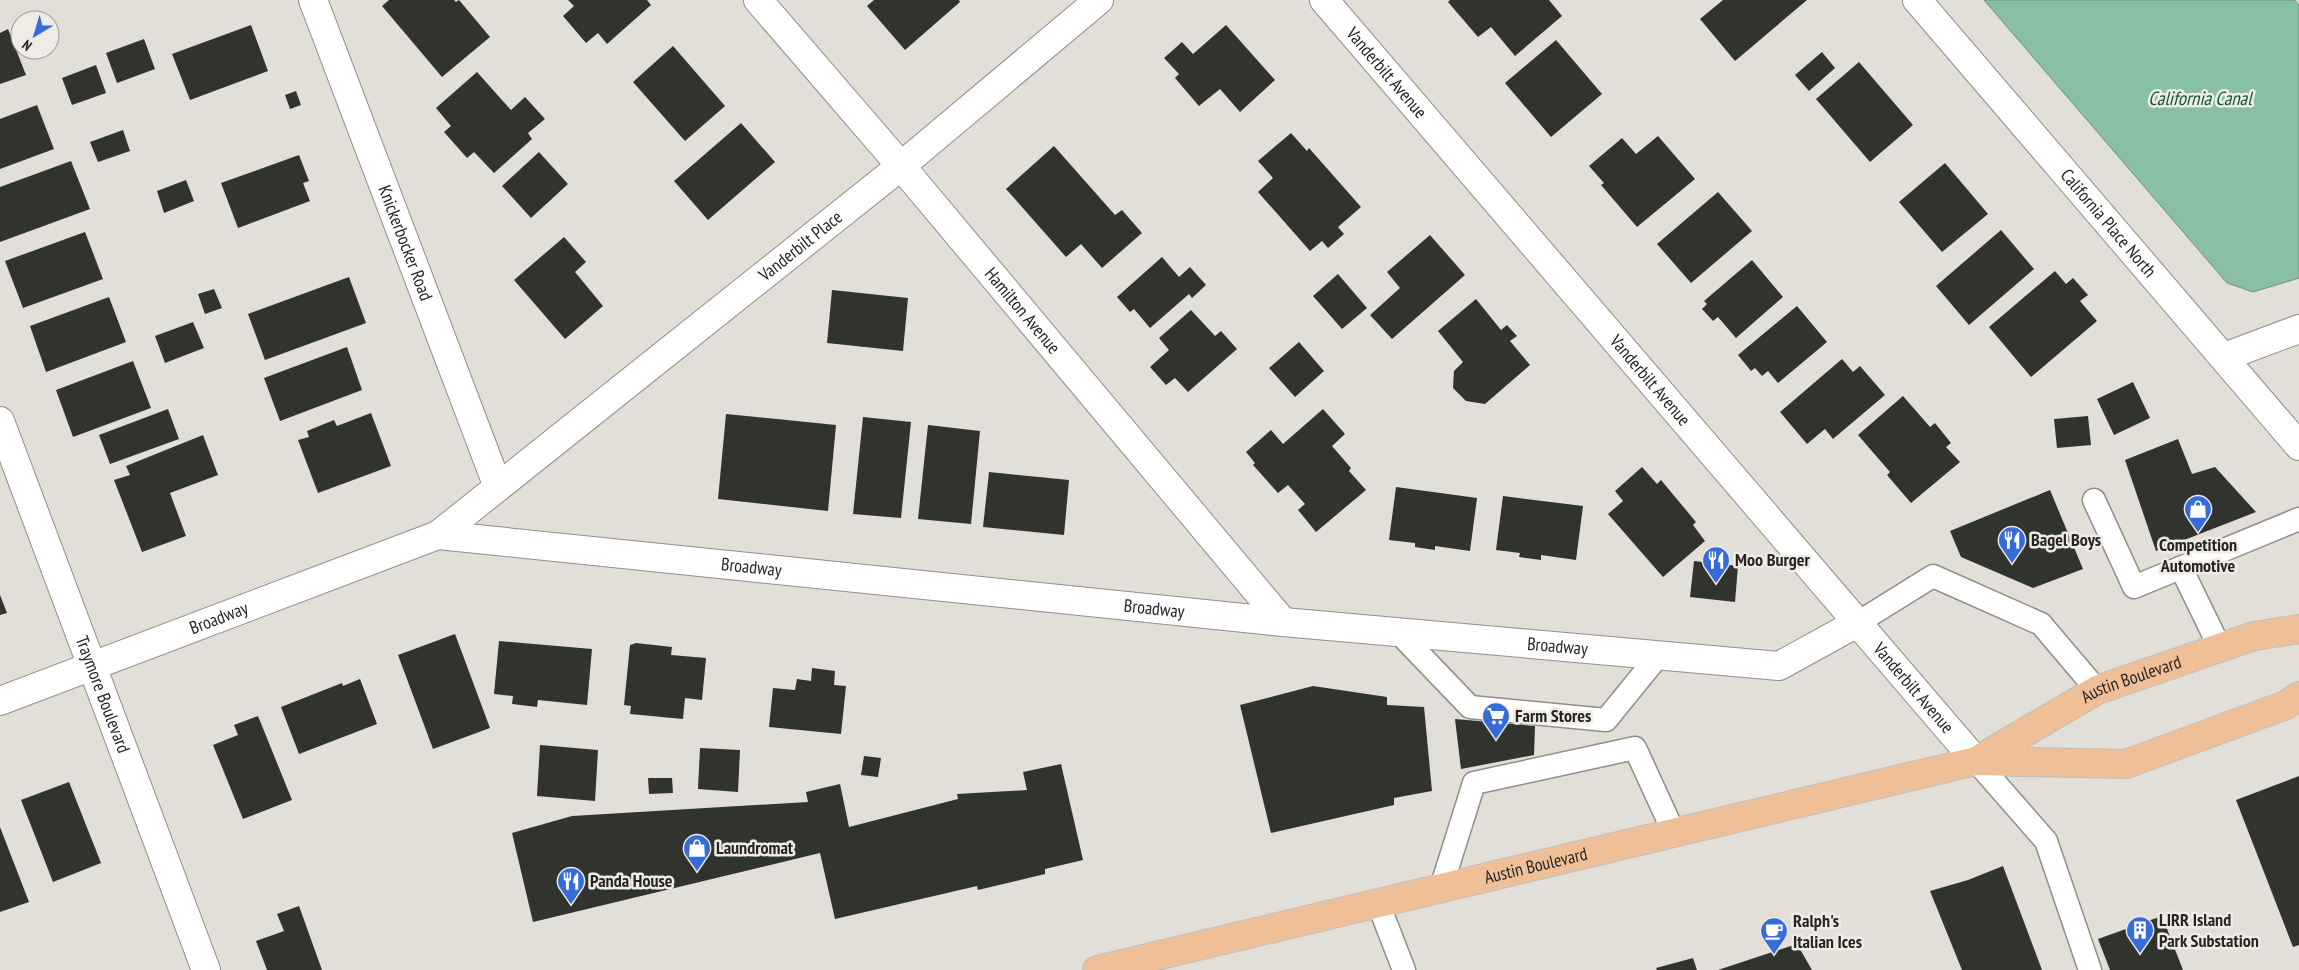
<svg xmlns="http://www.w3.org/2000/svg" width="2299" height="970" font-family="'PT Sans Narrow',sans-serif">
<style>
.water{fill:#89c0a2;stroke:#6b927c}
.building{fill:#31332e}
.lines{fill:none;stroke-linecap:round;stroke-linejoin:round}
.lane-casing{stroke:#918e88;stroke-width:25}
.street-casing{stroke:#918e88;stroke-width:30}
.primary-casing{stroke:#bebebd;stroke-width:30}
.lane{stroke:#fff;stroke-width:22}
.street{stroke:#fff;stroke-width:28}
.primary{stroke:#efbf98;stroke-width:28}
.labels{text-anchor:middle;stroke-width:5;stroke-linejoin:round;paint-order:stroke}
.street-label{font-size:18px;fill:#262523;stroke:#eeece4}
.poi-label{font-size:18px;font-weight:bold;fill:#262523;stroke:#eeece4;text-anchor:start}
.water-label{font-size:19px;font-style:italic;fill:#115538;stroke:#eeece4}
</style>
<rect width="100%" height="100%" fill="#e1dfd7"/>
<path class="water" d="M1984,0H2295L2299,5V278L2253,292L2227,283Z"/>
<path class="building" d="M389,0H454L456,2L459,0L490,37L442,77L382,6Z
M568,0H647L651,5L607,44L598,33L586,43L563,16L574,6Z
M874,0H959L960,2L905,50L867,6Z
M1450,0H1549L1562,16L1515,56L1491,27L1478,37L1448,2Z
M1723,0H1807L1735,61L1700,19Z
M251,25L268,71L190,100L172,54Z
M1226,25L1275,80L1240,112L1220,89L1199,106L1175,78L1179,74L1164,58L1182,42L1193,54Z
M8,29L26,75L0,84V33Z
M144,39L155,69L117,83L106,53Z
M1556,40L1602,94L1551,137L1505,83Z
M673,46L725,106L685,141L633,82Z
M1822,52L1835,68L1809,91L1795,75Z
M1859,62L1913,125L1870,162L1816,99Z
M96,65L106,93L72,105L62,78Z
M477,72L511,110L525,97L545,119L528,133L532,139L494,173L474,152L467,158L444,132L451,126L436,108Z
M296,91L301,105L290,109L285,95Z
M37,105L54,149L0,169V119Z
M741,123L775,162L708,220L674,181Z
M123,130L130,151L98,162L90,142Z
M1291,133L1307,151L1309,148L1361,207L1338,227L1344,234L1328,248L1322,241L1310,251L1258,192L1273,178L1258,161Z
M1658,136L1695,179L1637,227L1601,185L1604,183L1589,166L1622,138L1636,154Z
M1054,146L1115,215L1122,210L1142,233L1102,268L1081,244L1066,257L1006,189Z
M539,152L568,184L531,218L502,186Z
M299,155L309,181L303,183L310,201L238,228L221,183Z
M71,161L90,209L0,242V187Z
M1945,163L1988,214L1942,252L1899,202Z
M186,180L194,201L164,213L157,191Z
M1718,192L1752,231L1691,283L1657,244Z
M2001,230L2034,269L1969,325L1936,286Z
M85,232L103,279L23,308L5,261Z
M1430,235L1465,275L1392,339L1370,315L1400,288L1387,272Z
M564,237L586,262L575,272L603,306L565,339L514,280Z
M1162,257L1179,277L1190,267L1206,285L1192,298L1189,294L1150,328L1134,309L1130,312L1117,297Z
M1752,260L1783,297L1736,338L1718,317L1713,321L1702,309L1707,304L1704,301Z
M2055,271L2066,284L2073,278L2088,295L2080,301L2097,321L2031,377L1989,327Z
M1338,274L1367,308L1342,329L1313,296Z
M349,277L366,323L265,360L248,314Z
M214,289L222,308L205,314L198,294Z
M832,290L908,298L903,351L827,343Z
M109,297L126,342L46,372L30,326Z
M1476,299L1501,330L1507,325L1517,336L1510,341L1530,365L1485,404L1466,401L1453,388L1454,371L1463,362L1438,331Z
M1797,306L1827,342L1778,383L1768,371L1762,376L1755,368L1751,371L1738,355Z
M1191,310L1215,336L1221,331L1237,349L1188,392L1175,378L1166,385L1150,367L1169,350L1159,338Z
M193,322L204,348L165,363L155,336Z
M1299,342L1324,371L1295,397L1269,368Z
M347,347L362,390L280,421L264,378Z
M1842,359L1853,372L1860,366L1885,395L1833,439L1825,429L1807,444L1780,412Z
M133,361L151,408L73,437L56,390Z
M2133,382L2150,418L2114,435L2097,399Z
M1903,396L1930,427L1935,423L1951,443L1946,447L1960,462L1911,503L1887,475L1890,472L1858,435Z
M168,409L179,439L110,464L99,435Z
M1323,409L1345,434L1332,446L1351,468L1349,471L1366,490L1316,532L1298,510L1305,504L1288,485L1278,493L1253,465L1255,463L1246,452L1271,430L1283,444Z
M371,413L391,466L318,493L298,440L309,437L307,431L334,420L337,426Z
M726,414L836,425L828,511L718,499Z
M2088,416L2091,445L2057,448L2054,419Z
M863,417L911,422L901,518L853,514Z
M928,425L980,431L971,524L918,519Z
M203,435L218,475L170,493L186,536L142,552L114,480L130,475L126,466Z
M2178,439L2192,474L2215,467L2256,512L2156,551L2125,460Z
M1642,467L1657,484L1661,480L1696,522L1693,525L1705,541L1663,577L1608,514L1623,501L1615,491Z
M989,472L1069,480L1064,535L983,527Z
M1396,487L1477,498L1470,551L1435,546V550L1415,547V543L1389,540Z
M2050,490L2083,569L2033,588L1961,557L1950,531Z
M1503,496L1583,506L1576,560L1541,555V560L1519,557L1520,553L1496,550Z
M1694,561L1738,566L1735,602L1690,597Z
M0,595L7,613L0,615Z
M455,634L490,728L433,749L398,655Z
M499,641L592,649L587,705L538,700L537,707L512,704L513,696L494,694Z
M636,643L672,647L671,655L706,658L702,700L685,698L683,719L630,714L631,706L624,705L630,645Z
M812,668L835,671L834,685L846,686L841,734L769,727L773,688L795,690L797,679L811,681Z
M360,679L377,724L299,754L281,707L342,683L343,686Z
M1313,686L1387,697V705L1424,707L1432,791L1394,798V805L1271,833L1240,705Z
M258,716L292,800L243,819L213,745L238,735L234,725Z
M1455,719L1535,726L1534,755L1461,769Z
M540,745L598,750L595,801L537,796Z
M700,748L740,750L738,792L698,789Z
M864,756L881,758L878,777L861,775Z
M1061,764L1083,860L1045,869V874L978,890L977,886L835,919L820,853L533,922L512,833L572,816L808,802L806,792L840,784L849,827L958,799L957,794L1027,790L1023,772Z
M2299,776V945L2293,947L2236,800Z
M648,778H672L673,793L649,794Z
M69,782L101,863L53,882L21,800Z
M0,827L29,902L0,912Z
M2003,866L2042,970H1962L1930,891L1968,880Z
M299,906L322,970H267L256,941L284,931L277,914Z
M2162,916L2183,970H2110L2098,939Z
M1797,944L1812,970H1718Z
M1693,958L1697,970H1657L1656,968Z"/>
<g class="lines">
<g class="lane-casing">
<path id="lane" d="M2094,500L2134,587L2299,519
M2181,568L2220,648
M1859,622L1933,576L2041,624L2097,690
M1399,633L1470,707L1606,720L1658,656
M1976,761L2046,841L2090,970
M1441,888L1474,783L1635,748L1674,833
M1378,903L1404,970"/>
</g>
<g class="street-casing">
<g id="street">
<path id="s1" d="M313,0L498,487"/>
<path id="s2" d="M758,0L901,166L1283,622"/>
<path id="s3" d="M1324,0L1976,761"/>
<path id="s4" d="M1917,0L2299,446"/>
<path d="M2224,357L2299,329"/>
<path id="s5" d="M0,421L206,970"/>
<path id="s6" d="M438,535L1283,622L1779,666L1859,622"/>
<path id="s7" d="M0,701L438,535L901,166L1099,0"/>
</g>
</g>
<g class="primary-casing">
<g id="primary">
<path id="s8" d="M1976,761L2097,690L2254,636L2299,629"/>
<path id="s9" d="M1097,970L1976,761L2126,764L2286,705L2299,696"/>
</g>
</g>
<use href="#lane" class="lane"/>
<use href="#street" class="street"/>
<use href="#primary" class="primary"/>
</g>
<defs>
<g id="shop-pin" transform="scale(1.4375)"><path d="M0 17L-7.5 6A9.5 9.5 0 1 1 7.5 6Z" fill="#376bda" stroke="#eeece4"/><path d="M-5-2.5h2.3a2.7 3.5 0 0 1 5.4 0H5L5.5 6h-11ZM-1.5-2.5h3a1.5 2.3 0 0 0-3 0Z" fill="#fff"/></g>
<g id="restaurant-pin" transform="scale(1.4375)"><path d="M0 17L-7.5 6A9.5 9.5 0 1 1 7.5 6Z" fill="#376bda" stroke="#eeece4"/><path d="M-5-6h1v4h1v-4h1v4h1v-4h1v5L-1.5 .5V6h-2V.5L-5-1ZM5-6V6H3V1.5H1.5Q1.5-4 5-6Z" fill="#fff"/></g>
<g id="supermarket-pin" transform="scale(1.4375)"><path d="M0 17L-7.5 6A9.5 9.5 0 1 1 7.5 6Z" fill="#376bda" stroke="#eeece4"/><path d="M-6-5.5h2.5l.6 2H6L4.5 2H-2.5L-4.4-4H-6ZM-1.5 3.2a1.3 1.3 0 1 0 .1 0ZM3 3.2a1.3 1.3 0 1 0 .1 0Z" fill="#fff"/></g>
<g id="building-pin" transform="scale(1.4375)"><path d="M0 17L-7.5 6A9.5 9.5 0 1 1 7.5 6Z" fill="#376bda" stroke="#eeece4"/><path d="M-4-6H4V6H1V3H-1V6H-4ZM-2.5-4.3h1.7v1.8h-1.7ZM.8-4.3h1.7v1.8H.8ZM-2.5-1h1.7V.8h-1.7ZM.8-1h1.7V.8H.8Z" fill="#fff"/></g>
<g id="cafe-pin" transform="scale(1.4375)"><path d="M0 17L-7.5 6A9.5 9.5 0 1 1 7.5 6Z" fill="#376bda" stroke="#eeece4"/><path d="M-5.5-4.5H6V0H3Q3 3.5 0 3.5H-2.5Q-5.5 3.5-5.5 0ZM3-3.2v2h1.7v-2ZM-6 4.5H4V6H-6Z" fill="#fff"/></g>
</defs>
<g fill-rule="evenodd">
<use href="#shop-pin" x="2198" y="509"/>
<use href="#restaurant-pin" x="2012" y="540"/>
<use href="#restaurant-pin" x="1716" y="560"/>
<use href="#supermarket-pin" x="1496" y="716"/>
<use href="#shop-pin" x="697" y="848"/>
<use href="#restaurant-pin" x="571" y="881"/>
<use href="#building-pin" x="2140" y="930"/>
<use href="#cafe-pin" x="1774" y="931"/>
</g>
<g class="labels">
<g class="street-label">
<text dy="6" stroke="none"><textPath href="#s3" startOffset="96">Vanderbilt Avenue</textPath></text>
<text dy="6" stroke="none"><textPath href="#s4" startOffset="294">California Place North</textPath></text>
<text dy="6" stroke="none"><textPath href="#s1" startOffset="260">Knickerbocker Road</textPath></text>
<text dy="6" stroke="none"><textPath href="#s7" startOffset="932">Vanderbilt Place</textPath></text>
<text dy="6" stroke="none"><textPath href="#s2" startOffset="408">Hamilton Avenue</textPath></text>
<text dy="6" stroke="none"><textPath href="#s3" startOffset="501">Vanderbilt Avenue</textPath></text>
<text dy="6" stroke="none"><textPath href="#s6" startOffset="315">Broadway</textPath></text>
<text dy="6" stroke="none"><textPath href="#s6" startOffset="720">Broadway</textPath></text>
<text dy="6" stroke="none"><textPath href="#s7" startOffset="234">Broadway</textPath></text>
<text dy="6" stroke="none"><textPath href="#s6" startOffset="1125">Broadway</textPath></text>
<text dy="6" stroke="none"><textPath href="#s8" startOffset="176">Austin Boulevard</textPath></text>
<text dy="6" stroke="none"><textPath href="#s3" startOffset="906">Vanderbilt Avenue</textPath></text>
<text dy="6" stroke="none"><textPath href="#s5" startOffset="292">Traymore Boulevard</textPath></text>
<text dy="6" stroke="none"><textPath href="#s9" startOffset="451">Austin Boulevard</textPath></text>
</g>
<g class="poi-label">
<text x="2031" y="546">Bagel Boys</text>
<text x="2198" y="551" text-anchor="middle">Competition<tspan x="2198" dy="21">Automotive</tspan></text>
<text x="1735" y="566">Moo Burger</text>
<text x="1515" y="722">Farm Stores</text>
<text x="716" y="854">Laundromat</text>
<text x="590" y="887">Panda House</text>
<text x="2159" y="926">LIRR Island<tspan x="2159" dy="21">Park Substation</tspan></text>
<text x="1793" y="927">Ralph's<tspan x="1793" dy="21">Italian Ices</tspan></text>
</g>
<g class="water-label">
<text x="2200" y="105">California Canal</text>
</g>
</g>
<g transform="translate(35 35) rotate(218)"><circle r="24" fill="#eeece4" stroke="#9e9c97"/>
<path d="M0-4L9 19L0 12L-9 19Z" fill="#376bda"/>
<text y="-8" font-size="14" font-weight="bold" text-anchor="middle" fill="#262523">N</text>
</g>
</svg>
